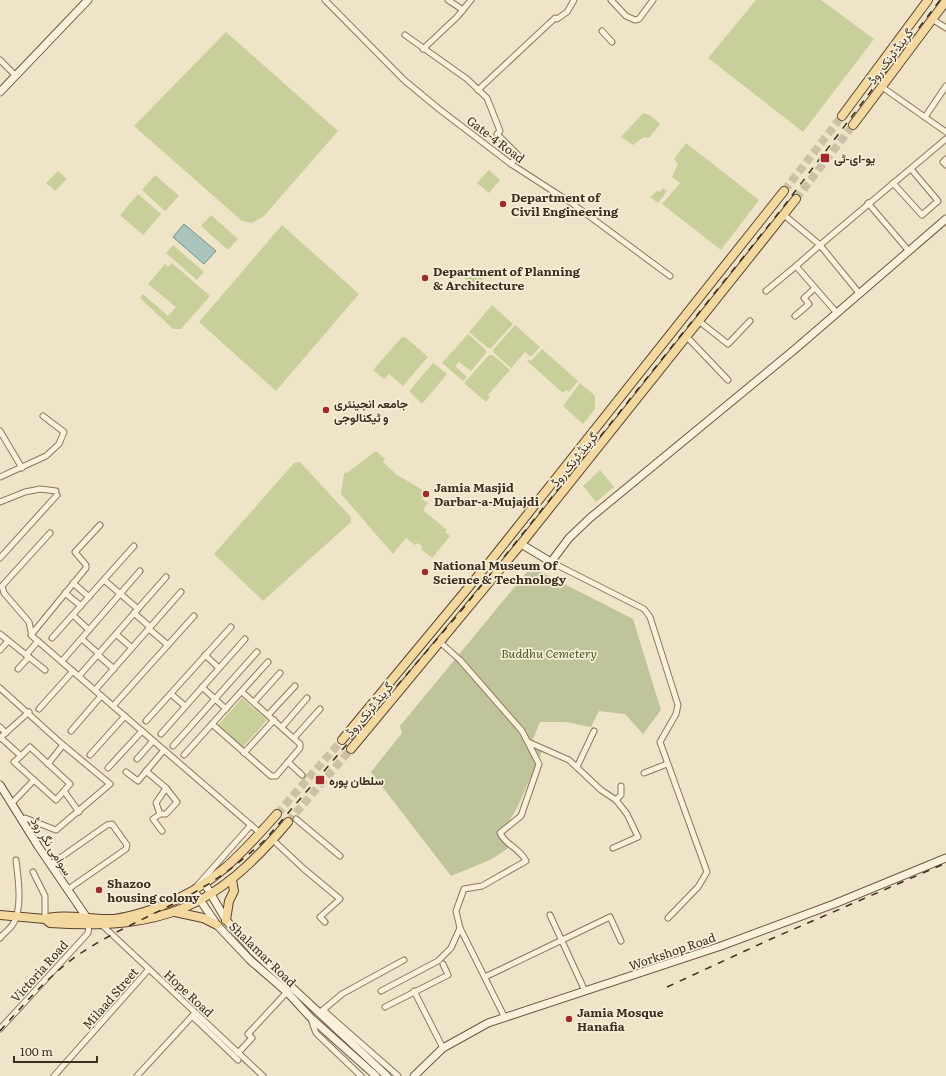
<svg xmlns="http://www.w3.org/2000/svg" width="946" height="1076" viewBox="0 0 946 1076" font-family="Literata,Vazirmatn,serif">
<rect width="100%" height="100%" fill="#f0e4c8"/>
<g fill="#c9cf9b">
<path d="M756,0h65l53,39 -71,93 -95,-74z"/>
<path d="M226,32l112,99 -74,85 -12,7 -10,-2 -108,-95z"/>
<path d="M643,113l7,2 10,9 -11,14 -5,-1 -11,8 -12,-8z"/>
<path d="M686,143l73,57 -38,50 -59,-46 18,-21 -8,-6 6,-13 -4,-5z"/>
<path d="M489,170l11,10 -11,13 -12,-10z"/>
<path d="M58,171l9,8 -12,12 -9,-8z"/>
<path d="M155,175l24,21 -14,15 -23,-21z"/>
<path d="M663,188l4,3 -9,12 -8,-6 7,-6 3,1z"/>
<path d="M138,194l23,20 -18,21 -23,-20z"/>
<path d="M211,215l27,24 -10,11 -27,-24z"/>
<path d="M282,225l77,69 -83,97 -77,-69z"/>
<path d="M173,245l31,27 -7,8 -31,-27z"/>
<path d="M172,263l38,33 -29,33h-8l-33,-31 3,-4 25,22 8,-9 -28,-23 17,-20 3,3z"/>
<path d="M466,269h9l8,6v4l-6,4 -11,-3 -5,-7z"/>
<path d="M492,305l21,19 -22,24h-3l-19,-16z"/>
<path d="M515,325l25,22 -9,10 -6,-5 -14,16 -17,-15 -1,-3z"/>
<path d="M468,334l18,16v3l-15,18 -12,-9 -4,4 12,11 -4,4 -21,-18z"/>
<path d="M402,337h3l23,20 -25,29 -14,-12 -5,5 -11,-9z"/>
<path d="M542,349l36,32 -9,11 -3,-2 -3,3 -36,-32 2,-2 2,2z"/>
<path d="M489,355h4l17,15 -22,25 2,2 -4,5 -22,-19z"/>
<path d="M433,363l14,11 -25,30 -13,-13z"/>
<path d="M580,383l15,13v13l-12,15 -20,-18z"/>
<path d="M376,451l9,8 -2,3 14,13 26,15 -2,2 3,4 -2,3 6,4 -5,7 24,20 -2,2 5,4 -18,22 -11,-9 2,-2 -5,-4 -3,2 -9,-7 -13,16 -52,-60 3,-21 4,-1z"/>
<path d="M300,462l51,55v5l-88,79 -49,-47 80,-91z"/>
<path d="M600,470l14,17 -18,15 -13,-16z"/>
<path d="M242,698l25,22 -24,27 -25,-22z"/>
</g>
<path fill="#bfc49a" d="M531,567l102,52 28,91 -18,24 -18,-20 -26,-3 -8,16 -25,-5h-26l-9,22 12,5 -26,59 -16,27 12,10 -23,15 -39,16 -80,-104 31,-39 -2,-7z"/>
<path fill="#a9c4bc" stroke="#6f938a" d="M184,224l32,27 -12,13 -31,-27z"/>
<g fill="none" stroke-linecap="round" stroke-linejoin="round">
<path stroke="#ccc0a6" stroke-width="5" stroke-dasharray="5 2.5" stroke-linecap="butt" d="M302,775l6,4"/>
<g stroke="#ccc0a6" stroke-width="8" stroke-dasharray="8 4" stroke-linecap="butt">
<path d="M784,191l58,-75"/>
<path d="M796,199l57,-74"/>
<path d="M277,814l65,-74"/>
<path d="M288,822l63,-73"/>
</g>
<g stroke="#8d765c" stroke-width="7">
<g id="street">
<path d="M325,0l79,80 35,29 72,55 62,40 97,72"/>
<path d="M448,0l15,10"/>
<path d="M611,0l15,16 9,4 4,-1 14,-19"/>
<path d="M932,19l14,9"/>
<path d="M602,31l10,11"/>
<path d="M405,35l62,44 20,19 13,33 -3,3 21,21 -7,9"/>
<path d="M423,49l34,-32 14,-17"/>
<path d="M0,60l15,15"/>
<path d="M882,87l64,45"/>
<path d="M478,90l77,-72 2,1 10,-7 7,-12"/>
<path d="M925,117l21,-31"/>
<path d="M946,159l-3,3 3,3"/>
<path d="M893,183l29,32 16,-14 -27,-32"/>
<path d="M868,203l40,47"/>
<path d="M784,215l36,30 126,-106"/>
<path d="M766,291l30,-25"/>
<path d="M836,312l-40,-46 24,-21 39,48"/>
<path d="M795,316l14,-12 -5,-6 11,-10"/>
<path d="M700,322l28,22 22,-23"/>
<path d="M687,337l41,43"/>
<path d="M0,431l22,37"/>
<path d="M0,477l46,-21 13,-12 5,-12 -21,-16"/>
<path d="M0,502l25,-10 15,-3 16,2"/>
<path d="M50,533l-48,53 2,7 25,29 3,14 228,197"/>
<path d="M0,558l57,-63"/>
<path d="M551,562l93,47 6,8 28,88 -2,9 -16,28 47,130 -9,15 -30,31"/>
<path d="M104,580l34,29"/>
<path d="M73,583l16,14"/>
<path d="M65,593l16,13"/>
<path d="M134,613l16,14"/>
<path d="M73,615l16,15"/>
<path d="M149,629l19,16"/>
<path d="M0,634l45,36"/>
<path d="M116,634l16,14"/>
<path d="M31,635l55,-67v-3l-11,-13 25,-27"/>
<path d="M52,638l82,-92"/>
<path d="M82,639l17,15"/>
<path d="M441,643l19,17 62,71 17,33 -18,52 -21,17c6,13 18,13 26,28l-44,25 -18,3 -8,22 4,17 44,88"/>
<path d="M0,650l8,-9"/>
<path d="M26,655l12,-14"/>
<path d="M98,655l16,14"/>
<path d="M205,655l14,13"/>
<path d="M62,661l78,-90"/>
<path d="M18,669l11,-12"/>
<path d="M79,676l87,-99"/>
<path d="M202,687l24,22"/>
<path d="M0,688l63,57 47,39 -54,46 -31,-12 -3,1"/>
<path d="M95,690l86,-98"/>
<path d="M171,694l14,12"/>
<path d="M254,702l26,-29"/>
<path d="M113,706l81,-90"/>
<path d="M39,709l34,-38"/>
<path d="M268,715l27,-29"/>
<path d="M146,721l85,-94"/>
<path d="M212,724l59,52h5l24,-28v-4l-58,-52"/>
<path d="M0,727l6,6"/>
<path d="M282,727l25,-29"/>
<path d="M71,731l30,-35"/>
<path d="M161,734l84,-95"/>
<path d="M0,737l21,19 -7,6 42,38 14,-16 -40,-37 -9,9"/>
<path d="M0,738l29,-26"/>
<path d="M294,738l26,-29"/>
<path d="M528,742l41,18 32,30 15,10 11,14 11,23 -25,11"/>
<path d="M173,746l84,-94"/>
<path d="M244,753l30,-33"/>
<path d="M90,755l35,-39"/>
<path d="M184,755l84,-93"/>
<path d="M137,759l16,-18"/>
<path d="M288,762l14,13"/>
<path d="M48,764l15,-19"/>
<path d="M577,767l17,-36"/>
<path d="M108,768l34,-37"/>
<path d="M146,771l20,17 -10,15 4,11 -7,5 9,12"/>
<path d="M126,772l12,9 26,-31"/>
<path d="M644,773l23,-9"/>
<path d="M64,791l15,21"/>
<path d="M616,800l5,-5v-9"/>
<path d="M12,803l22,-23"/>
<path d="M160,814h6l11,-12 -11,-14"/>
<path d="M296,819l44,37"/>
<path d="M273,840l31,29 36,30 -20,18 5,5"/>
<path d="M50,865l57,-40 5,-1 15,21 -1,4 -59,41"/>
<path d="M33,872l12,24v23"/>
<path d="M196,887l55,-62"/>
<path d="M550,915l35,76"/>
<path d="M102,925l161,151"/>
<path d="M0,938c4,-5 10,-9 13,-14 10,-15 5,-47 3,-64"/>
<path d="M485,977l125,-60 11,24"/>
<path d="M381,991l57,-30 13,-13 9,-20"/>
<path d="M414,991l29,57"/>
<path d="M385,1007l63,-32 -5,-11"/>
<path d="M323,1010l19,-16 62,-34"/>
<path d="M319,1012l4,-2 75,66"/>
<path d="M192,1016l46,44"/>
<path d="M311,1019l5,14 45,43"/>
<path d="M0,1029l88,-96 1,-8"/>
<path d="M238,1053l14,-15 -4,-4 39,-42"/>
<path d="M54,1076l95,-107"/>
<path d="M137,1076l58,-63"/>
</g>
</g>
<g stroke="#6f573f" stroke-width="9">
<g id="secondary">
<path d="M0,92l88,-92"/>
<path d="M521,544l30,18 18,-24 21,-20 204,-168 152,-131"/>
<path d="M0,785l38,61 47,69 -1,4"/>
<path d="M205,884l21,36 28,32 133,124"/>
<path d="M194,891l23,34 33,35 37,32 24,26 65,58"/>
<path d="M414,1076l29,-28 45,-25 233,-77 113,-42 112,-46"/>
</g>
</g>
<g stroke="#5b4430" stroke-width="10">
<g id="primary">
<path d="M842,116l86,-116"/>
<path d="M853,125l93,-124"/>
<path d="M342,740l150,-181 292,-368"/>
<path d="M351,749l170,-205 275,-345"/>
<path d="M175,912l28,6 14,7"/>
<path d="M0,915l45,4c15,-6 50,1 69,0 16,-2 31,-7 45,-12 54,-21 81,-51 118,-93"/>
<path d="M45,919l5,4c113,7 165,-14 238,-101"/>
<path d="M226,920l3,-19 5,-10 -2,-11"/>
</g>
</g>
<use href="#street" stroke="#faf1dc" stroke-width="5"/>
<use href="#secondary" stroke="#faf1dc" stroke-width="7"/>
<use href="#primary" stroke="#f3d9a0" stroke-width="8"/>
<g stroke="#3d2e20" stroke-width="1.5" stroke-dasharray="7 7" stroke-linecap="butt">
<path d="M667,987l104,-48 175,-76"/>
<path d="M0,1031c25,-28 50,-57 81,-78 39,-26 84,-42 124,-67 22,-13 41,-29 60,-46l196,-229 323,-405 156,-206"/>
</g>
</g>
<g fill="#9e2a2b" stroke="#f7eed8" stroke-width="1.5">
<rect x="820" y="153" width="10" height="10" rx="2"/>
<circle cx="503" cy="204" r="4"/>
<circle cx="425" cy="278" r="4"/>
<circle cx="326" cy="410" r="4"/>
<circle cx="426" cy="494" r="4"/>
<circle cx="425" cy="572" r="4"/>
<rect x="315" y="775" width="10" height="10" rx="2"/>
<circle cx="99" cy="890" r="4"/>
<circle cx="569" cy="1019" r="4"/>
</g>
<g text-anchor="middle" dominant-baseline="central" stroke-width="3.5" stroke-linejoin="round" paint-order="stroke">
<g font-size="12" fill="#3d2e20" stroke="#f7eed8">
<text transform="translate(890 56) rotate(-53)">گرینڈ ٹرنک روڈ</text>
<text transform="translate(496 139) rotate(37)">Gate-4 Road</text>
<text transform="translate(574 459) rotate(-51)">گرینڈ ٹرنک روڈ</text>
<text transform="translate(369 709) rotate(-50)">گرینڈ ٹرنک روڈ</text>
<text transform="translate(52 846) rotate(58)">سوامی نگر روڈ</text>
<text transform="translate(672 951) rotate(-19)">Workshop Road</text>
<text transform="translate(263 954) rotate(44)">Shalamar Road</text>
<text transform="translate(39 971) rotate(-48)">Victoria Road</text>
<text transform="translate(189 993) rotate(43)">Hope Road</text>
<text transform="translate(110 998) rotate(-49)">Milaad Street</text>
</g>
<g font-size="12" font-weight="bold" fill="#3d2e20" stroke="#f7eed8" text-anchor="start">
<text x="834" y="158">یو-ای-ٹی</text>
<text x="511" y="197">Department of<tspan x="511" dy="14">Civil Engineering</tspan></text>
<text x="433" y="271">Department of Planning<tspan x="433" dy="14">&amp; Architecture</tspan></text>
<text x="334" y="403">جامعہ انجینئری<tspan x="334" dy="14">و ٹیکنالوجی</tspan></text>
<text x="434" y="487">Jamia Masjid<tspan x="434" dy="14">Darbar-a-Mujajdi</tspan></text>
<text x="433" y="565">National Museum Of<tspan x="433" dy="14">Science &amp; Technology</tspan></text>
<text x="329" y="780">سلطان پورہ</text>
<text x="107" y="883">Shazoo<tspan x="107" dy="14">housing colony</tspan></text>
<text x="577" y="1012">Jamia Mosque<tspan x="577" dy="14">Hanafia</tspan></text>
</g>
<g font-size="12" font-style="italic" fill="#4d5a26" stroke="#f7eed8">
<text x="549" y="653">Buddhu Cemetery</text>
</g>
</g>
<path d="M14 1056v6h83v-6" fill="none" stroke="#3d2e20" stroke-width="2"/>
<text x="20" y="1056" font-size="12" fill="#3d2e20" stroke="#f7eed8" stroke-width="3" paint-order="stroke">100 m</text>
</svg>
